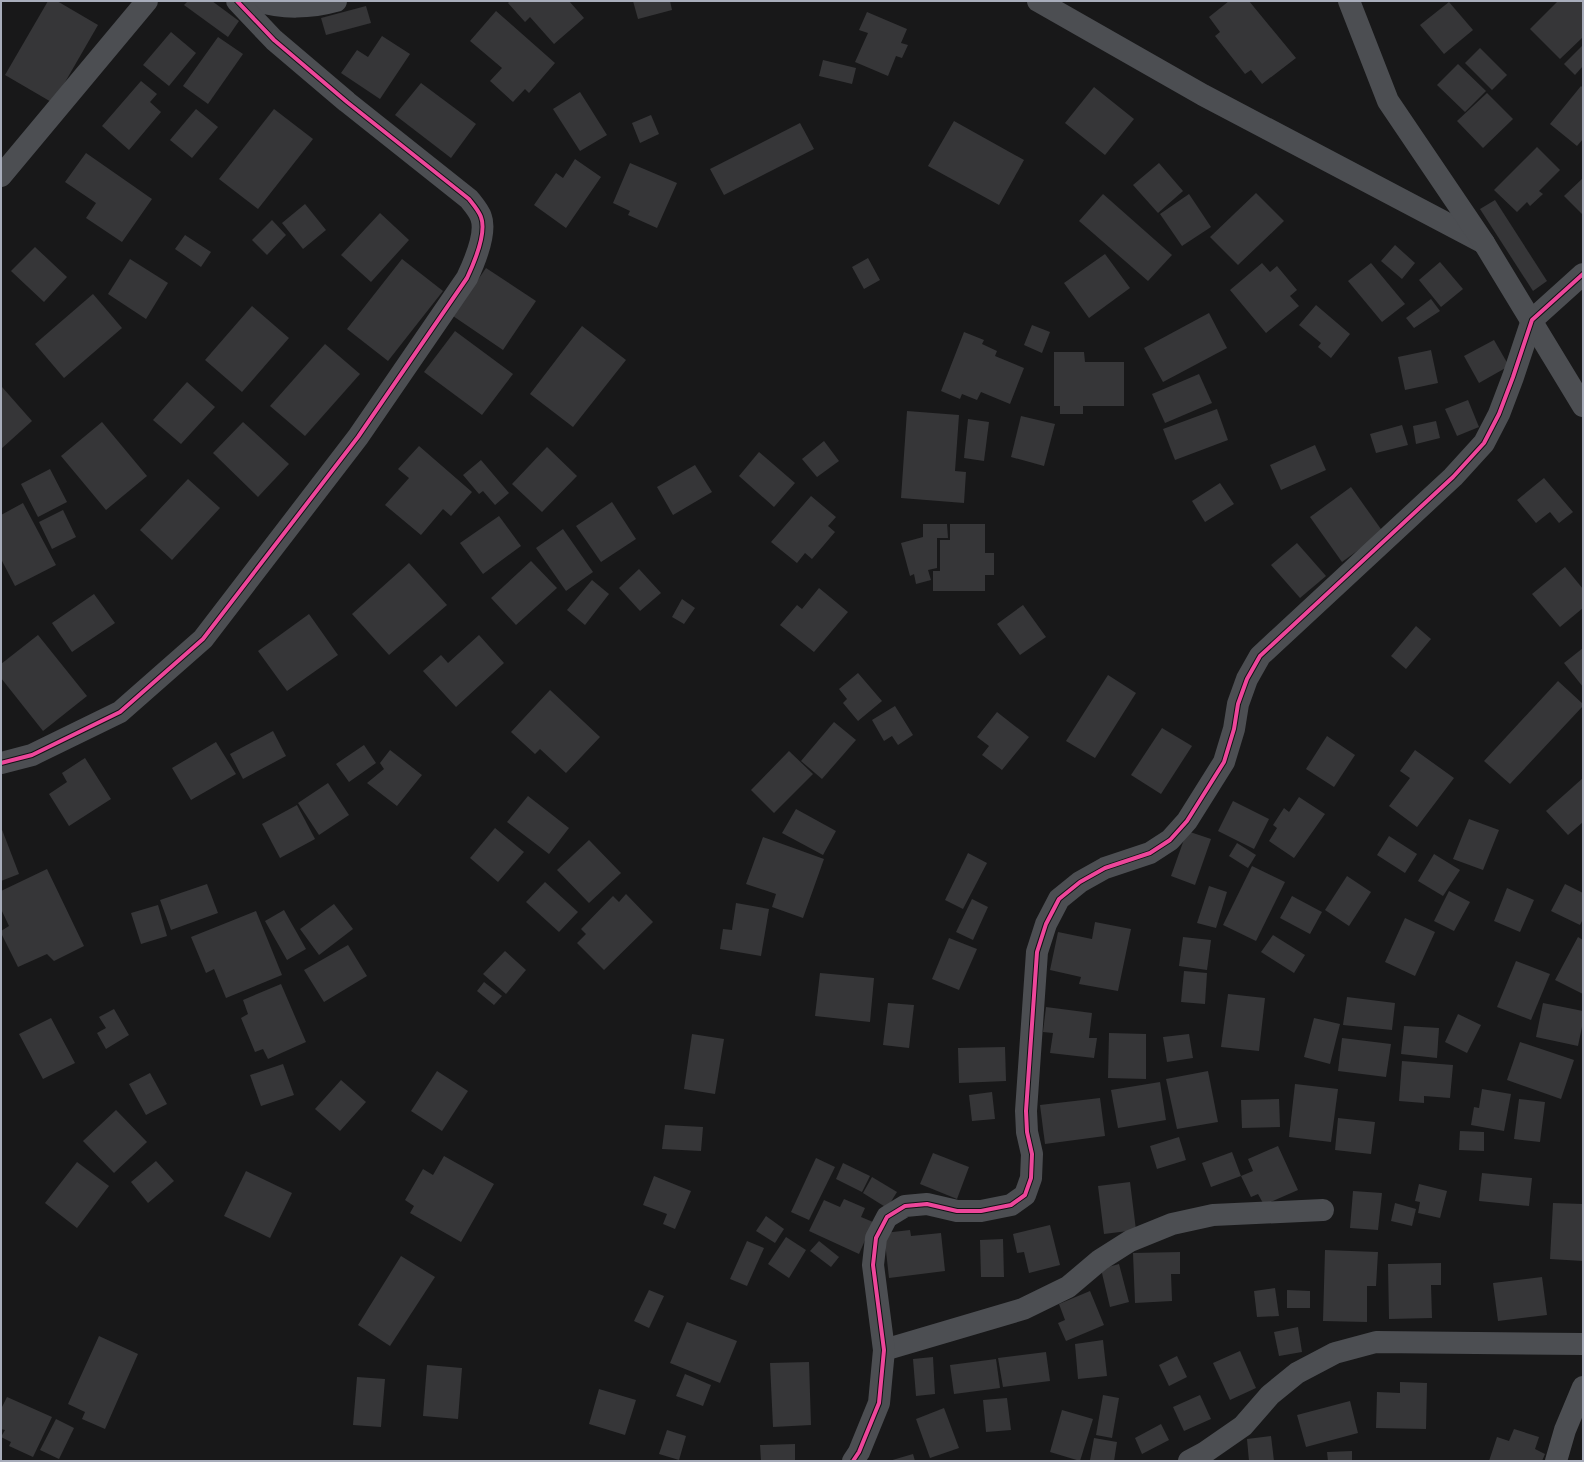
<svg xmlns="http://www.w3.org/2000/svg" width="1584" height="1462" viewBox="0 0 1584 1462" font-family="Figtree,sans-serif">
<rect width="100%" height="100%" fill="#181819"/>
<g fill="#363638">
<path d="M48,1h9l41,24 -45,78 -48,-28z"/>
<path d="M188,1h24l27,20 -11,16 -44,-32z"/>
<path d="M510,1h59l15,17 -30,26 -24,-27 -5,5 -17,-19z"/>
<path d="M633,1h37l2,9 -34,9z"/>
<path d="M1229,1h20l47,57 -34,26 -11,-14 -6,4 -30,-38 5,-4 -11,-15z"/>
<path d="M1558,1h25v36l-23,22 -30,-30z"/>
<path d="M1449,2l24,28 -29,24 -24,-29z"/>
<path d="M366,6l5,17 -45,12 -5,-17z"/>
<path d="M496,11l59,52 -26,30 -4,-4 -12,13 -23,-21 12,-13 -32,-27z"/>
<path d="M867,12l40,17 -6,14 7,2 -6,13 -6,-2 -8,20 -33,-14 13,-29 -9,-3z"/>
<path d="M171,32l25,21 -27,33 -26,-21z"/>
<path d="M382,36l28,18 -30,45 -39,-26 16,-23 11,7z"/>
<path d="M218,37l25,17 -35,50 -25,-18z"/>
<path d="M1583,45v21l-8,9 -11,-11z"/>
<path d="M1480,48l27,27 -15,15 -27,-27z"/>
<path d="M823,60l33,8 -4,16 -33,-8z"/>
<path d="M1458,64l28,27 -21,21 -28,-27z"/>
<path d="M141,81l16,13 -7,8 11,10 -32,38 -27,-24z"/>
<path d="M421,83l55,41 -25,34 -56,-43z"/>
<path d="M1581,86l2,2v51l-6,7 -27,-22z"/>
<path d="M1094,87l40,32 -29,36 -40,-32z"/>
<path d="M580,92l27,43 -27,16 -27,-42z"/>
<path d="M1487,93l26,26 -30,29 -26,-27z"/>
<path d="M196,109l22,18 -26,31 -22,-18z"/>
<path d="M274,109l39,30 -55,70 -39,-30z"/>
<path d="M651,115l8,19 -19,9 -8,-20z"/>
<path d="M954,121l70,39 -25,45 -71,-39z"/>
<path d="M800,123l14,26 -90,46 -14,-26z"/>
<path d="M1537,147l23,23 -21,21 4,3 -13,12 -3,-4 -10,10 -23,-22z"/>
<path d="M86,153l66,46 -30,43 -36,-24 10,-15 -31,-21z"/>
<path d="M575,159l26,18 -35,51 -32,-23 22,-32 7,5z"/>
<path d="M630,163l47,20 -20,45 -29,-13 2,-4 -17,-8z"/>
<path d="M1159,163l24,28 -25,22 -25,-28z"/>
<path d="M1583,178v37l-19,-19z"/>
<path d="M1256,193l28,28 -46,44 -28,-28z"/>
<path d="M1103,194l69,61 -24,26 -69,-60z"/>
<path d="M1189,194l22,33 -29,19 -22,-32z"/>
<path d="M1495,200l52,81 -14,10 -53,-82z"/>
<path d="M305,204l21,26 -23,19 -21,-26z"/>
<path d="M380,213l29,27 -38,42 -30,-27z"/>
<path d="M272,220l14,15 -19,20 -15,-15z"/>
<path d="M185,235l26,17 -10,15 -26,-18z"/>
<path d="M1395,245l20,18 -13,16 -21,-18z"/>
<path d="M35,247l32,30 -23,25 -33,-31z"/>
<path d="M1105,254l25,34 -41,30 -25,-35z"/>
<path d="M868,258l12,22 -16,9 -12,-22z"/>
<path d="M130,259l38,24 -22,36 -38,-25z"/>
<path d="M402,259l41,32 -55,70 -41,-32z"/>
<path d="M1440,262l23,27 -22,18 -22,-27z"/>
<path d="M1262,263l8,9 7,-6 20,24 -7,6 9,10 -33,27 -36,-43z"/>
<path d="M1371,263l34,41 -23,18 -34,-41z"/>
<path d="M486,268l50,33 -33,49 -50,-34z"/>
<path d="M93,294l29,34 -58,50 -29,-34z"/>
<path d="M1431,299l9,12 -26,17 -8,-10z"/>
<path d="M1316,305l34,29 -19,24 -13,-11 3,-4 -22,-18z"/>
<path d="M252,306l37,32 -47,54 -37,-32z"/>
<path d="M1209,313l18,35 -64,34 -19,-34z"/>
<path d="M1032,325l18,7 -8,21 -18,-8z"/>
<path d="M582,326l44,34 -53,67 -43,-33z"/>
<path d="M455,331l58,43 -31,41 -58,-43z"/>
<path d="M964,332l20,8 -2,4 15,7 -2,5 29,12 -14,36 -29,-12 -4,8 -15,-6 -2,5 -19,-8z"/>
<path d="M1494,340l15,26 -30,17 -15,-27z"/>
<path d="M325,344l35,30 -55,62 -35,-30z"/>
<path d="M1431,350l7,33 -33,7 -7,-33z"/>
<path d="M1054,352h30l1,10h39v44h-41v8h-23v-8h-6z"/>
<path d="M1199,374l13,29 -47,20 -13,-29z"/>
<path d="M187,382l28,25 -34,37 -28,-24z"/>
<path d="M2,387l30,34 -31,28v-61z"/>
<path d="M1468,400l11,27 -22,9 -12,-27z"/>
<path d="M1217,409l11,31 -53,20 -12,-31z"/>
<path d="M907,411l52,4 -4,56 11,1 -2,31 -63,-5z"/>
<path d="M1021,416l34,8 -11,42 -33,-9z"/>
<path d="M968,419l21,3 -5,39 -20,-3z"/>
<path d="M1436,421l4,17 -24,6 -3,-18z"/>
<path d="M102,422l45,54 -41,34 -45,-54z"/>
<path d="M243,422l46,42 -31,33 -45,-44z"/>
<path d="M1402,425l6,20 -32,8 -6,-19z"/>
<path d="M824,441l15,20 -22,16 -15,-18z"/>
<path d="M1315,445l11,25 -45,20 -11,-25z"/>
<path d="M419,446l53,46 -21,24 -8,-7 -22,26 -36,-30 24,-27 -11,-9z"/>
<path d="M547,447l30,29 -35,36 -30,-28z"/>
<path d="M759,452l36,31 -21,24 -35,-31z"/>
<path d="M481,460l28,33 -14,12 -12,-14 -4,3 -16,-19z"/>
<path d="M695,465l17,27 -39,23 -16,-28z"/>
<path d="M50,469l17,33 -29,15 -17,-33z"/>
<path d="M1544,478l29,34 -14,11 -9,-11 -14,11 -19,-23z"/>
<path d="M188,479l32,29 -48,52 -32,-30z"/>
<path d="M1220,483l14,21 -29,18 -13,-21z"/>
<path d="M1351,487l32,45 -41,30 -32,-45z"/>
<path d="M811,496l25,21 -8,9 7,6 -23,27 -7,-6 -8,10 -26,-21z"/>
<path d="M612,502l24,37 -35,23 -25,-36z"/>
<path d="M23,503l33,62 -41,21 -14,-27v-44z"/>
<path d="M63,510l13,27 -24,12 -13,-27z"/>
<path d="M499,516l22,30 -38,28 -23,-31z"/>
<path d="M923,524h24l1,14h-11v30l-9,2 3,10 -15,4 -2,-10 -4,2 -9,-33 22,-6z"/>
<path d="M950,524h35v29h9v22h-9v16h-52v-20h7v-31h10z"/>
<path d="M563,529l30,43 -27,19 -30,-43z"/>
<path d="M1297,543l29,33 -26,22 -29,-33z"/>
<path d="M531,561l26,27 -41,37 -25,-27z"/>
<path d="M409,563l38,42 -58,50 -37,-41z"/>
<path d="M1565,567l18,22v19l-23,19 -28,-33z"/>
<path d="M639,569l22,24 -21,18 -21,-23z"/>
<path d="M592,580l17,14 -24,31 -18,-15z"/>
<path d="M819,588l29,24 -34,40 -34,-27 17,-20 5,4z"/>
<path d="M94,594l21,29 -43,29 -20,-29z"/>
<path d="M682,599l13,9 -11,16 -12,-7z"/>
<path d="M1023,605l23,32 -26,18 -23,-31z"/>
<path d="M309,614l29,41 -51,36 -29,-40z"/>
<path d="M1416,626l15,13 -25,30 -15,-13z"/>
<path d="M38,635l49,61 -44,35 -42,-53v-14z"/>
<path d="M479,635l25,28 -48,44 -33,-36 18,-16 7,8z"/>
<path d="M1583,648v39l-19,-24z"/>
<path d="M858,673l24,28 -24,20 -15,-18 4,-4 -8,-10z"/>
<path d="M1108,675l28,18 -41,65 -29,-17z"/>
<path d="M1558,681l25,23v2l-73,78 -26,-23z"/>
<path d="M550,690l50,47 -34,36 -26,-24 -5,5 -24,-22z"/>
<path d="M895,706l18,29 -15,10 -6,-9 -8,5 -12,-21z"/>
<path d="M997,712l32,25 -27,33 -20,-15 7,-9 -12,-9z"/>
<path d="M834,722l22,18 -34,39 -21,-18z"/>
<path d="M1162,728l30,18 -31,48 -30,-19z"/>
<path d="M273,731l13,25 -43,23 -13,-25z"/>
<path d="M1327,736l28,19 -21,32 -28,-18z"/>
<path d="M216,742l20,32 -45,26 -19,-32z"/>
<path d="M364,745l12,18 -27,19 -13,-18z"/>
<path d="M390,750l32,25 -25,31 -30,-23 17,-14 -4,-6z"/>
<path d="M1415,750l39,28 -37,49 -28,-21 21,-28 -10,-7z"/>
<path d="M789,751l24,23 -39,39 -23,-23z"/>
<path d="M85,758l26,41 -42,27 -20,-32 18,-12 -5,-9z"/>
<path d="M1583,778v44l-15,13 -22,-24z"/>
<path d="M328,783l21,32 -30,20 -21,-32z"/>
<path d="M528,796l41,32 -20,26 -42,-32z"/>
<path d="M1299,797l26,17 -31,44 -25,-17 8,-13 -4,-3 11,-17 5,4z"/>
<path d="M1233,801l36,18 -15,30 -36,-18z"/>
<path d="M297,805l18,34 -35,19 -18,-34z"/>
<path d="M796,809l40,22 -13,24 -41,-22z"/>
<path d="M1469,819l30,11 -16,40 -30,-11z"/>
<path d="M1,827l18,47 -18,7z"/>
<path d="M495,828l29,24 -26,30 -28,-24z"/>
<path d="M1187,831l24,8 -16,46 -24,-9z"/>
<path d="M1389,836l28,18 -12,19 -28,-18z"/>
<path d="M763,837l61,22 -21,59 -31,-11 4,-13 -30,-10z"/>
<path d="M589,840l32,33 -32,30 -32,-33z"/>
<path d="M1237,843l19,12 -8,13 -19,-12z"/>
<path d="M968,853l19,10 -24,46 -18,-9z"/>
<path d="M1434,854l26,16 -17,26 -25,-15z"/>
<path d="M1252,866l33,16 -29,59 -33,-16z"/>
<path d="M47,869l37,77 -30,15 -7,-7 -29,13 -17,-34v-2l8,-5 -8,-17v-18z"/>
<path d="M1347,876l24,16 -22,34 -24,-16z"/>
<path d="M545,882l33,30 -19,20 -33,-30z"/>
<path d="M207,884l11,29 -47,17 -11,-30z"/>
<path d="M1565,884l18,9v26l-3,6 -29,-14z"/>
<path d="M1209,886l18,6 -11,36 -19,-5z"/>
<path d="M1507,888l27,12 -14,32 -26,-11z"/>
<path d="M1449,891l21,11 -16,29 -20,-10z"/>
<path d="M626,894l27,28 -49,48 -27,-27 9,-9 -5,-5 32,-33 6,6z"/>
<path d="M1292,896l30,16 -12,22 -30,-16z"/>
<path d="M972,899l16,8 -15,33 -17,-8z"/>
<path d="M736,903l33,6 -8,47 -41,-7 3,-20 9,1z"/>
<path d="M334,904l19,25 -34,26 -19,-26z"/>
<path d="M158,905l9,31 -26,8 -10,-31z"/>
<path d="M284,910l22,39 -19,11 -22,-39z"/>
<path d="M256,911l26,64 -56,23 -12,-29 -8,4 -15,-36z"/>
<path d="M1405,918l30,14 -20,44 -30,-14z"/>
<path d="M1095,922l36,7 -13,62 -39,-7 2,-7 -31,-7 8,-38 34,7z"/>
<path d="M1273,935l32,20 -11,18 -33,-21z"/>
<path d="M1183,937l28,3 -4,30 -28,-4z"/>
<path d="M1578,937l5,3v54l-28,-14z"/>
<path d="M949,938l28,11 -18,41 -27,-11z"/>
<path d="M348,945l19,31 -43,26 -20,-32z"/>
<path d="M505,951l21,19 -20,24 -23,-20z"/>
<path d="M1516,961l34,13 -19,46 -34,-13z"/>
<path d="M1184,971l23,2 -2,31 -24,-2z"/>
<path d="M820,973l54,5 -4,44 -55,-6z"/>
<path d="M484,982l18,14 -8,9 -17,-14z"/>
<path d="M281,984l25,58 -38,17 -5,-10 -8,3 -14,-34 7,-4 -5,-14z"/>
<path d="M1228,994l37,4 -6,53 -38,-4z"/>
<path d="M1347,997l48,6 -3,27 -49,-5z"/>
<path d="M888,1003l26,2 -5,43 -26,-3z"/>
<path d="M1543,1003l40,8v11l-5,24 -42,-9z"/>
<path d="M1046,1007l46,6 -3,25h8l-3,20 -44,-5 3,-20 -10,-1z"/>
<path d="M114,1009l15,26 -23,14 -9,-16 9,-5 -7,-11z"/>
<path d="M1458,1014l23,11 -14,28 -22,-11z"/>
<path d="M51,1018l24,45 -32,16 -24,-45z"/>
<path d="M1314,1018l26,6 -10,40 -26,-7z"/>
<path d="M1404,1026l35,2 -2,30 -36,-4z"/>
<path d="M1109,1033l37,1v45l-38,-1z"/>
<path d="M692,1034l32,5 -9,55 -31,-5z"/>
<path d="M1189,1034l4,24 -26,4 -4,-25z"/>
<path d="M1342,1038l49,6 -5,33 -48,-6z"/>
<path d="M1520,1042l54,18 -13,39 -54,-19z"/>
<path d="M1005,1047l1,34 -47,2 -1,-35z"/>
<path d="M1402,1061l51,4 -3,33 -26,-2v7l-25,-2z"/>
<path d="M283,1064l11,31 -33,11 -11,-31z"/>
<path d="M437,1071l31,20 -26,40 -31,-20z"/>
<path d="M1208,1071l10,51 -41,7 -11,-50z"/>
<path d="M150,1073l17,31 -21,11 -17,-31z"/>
<path d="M341,1080l25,22 -26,29 -25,-22z"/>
<path d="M1160,1082l6,38 -48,8 -7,-38z"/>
<path d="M1295,1084l43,5 -7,53 -42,-5z"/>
<path d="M1482,1089l29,5 -7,37 -33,-6 3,-18 5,1z"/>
<path d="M992,1092l3,27 -23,2 -3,-26z"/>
<path d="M1100,1098l5,38 -60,8 -5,-39z"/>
<path d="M1279,1099l1,28 -38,1 -1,-28z"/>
<path d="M1519,1099l26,3 -5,40 -26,-3z"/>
<path d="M116,1110l31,32 -33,31 -31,-32z"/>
<path d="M1338,1118l37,4 -4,32 -36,-4z"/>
<path d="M665,1125l38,2 -2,24 -39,-2z"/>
<path d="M1460,1131l24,1v19l-25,-1z"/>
<path d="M1179,1137l7,23 -29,9 -7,-23z"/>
<path d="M1278,1146l20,44 -34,15 -6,-11 -7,3 -10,-21 12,-5 -5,-12z"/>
<path d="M1232,1152l9,24 -30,11 -9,-24z"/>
<path d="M933,1153l36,14 -12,32 -37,-15z"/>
<path d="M444,1156l50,28 -33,58 -51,-29 4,-7 -9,-6 18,-31 10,6z"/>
<path d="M816,1158l19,9 -26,53 -18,-8z"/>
<path d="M156,1161l18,20 -26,22 -17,-21z"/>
<path d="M77,1162l32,24 -32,42 -32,-25z"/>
<path d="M843,1163l27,13 -8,16 -26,-13z"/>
<path d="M246,1171l46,22 -22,45 -46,-22z"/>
<path d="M1482,1173l50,5 -3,28 -50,-5z"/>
<path d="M654,1176l37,15 -16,38 -12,-5 4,-10 -24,-9z"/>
<path d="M872,1177l25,15 -10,16 -24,-15z"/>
<path d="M1130,1182l6,48 -32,4 -6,-48z"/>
<path d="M1419,1184l28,7 -7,27 -22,-5 2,-11 -5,-1z"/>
<path d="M1353,1191l29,2 -4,37 -28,-2z"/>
<path d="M844,1199l21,9 -4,9 12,5 -14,32 -50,-23 15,-31 16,7z"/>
<path d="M1395,1203l21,6 -4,17 -21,-5z"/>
<path d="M1553,1203l30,1v57l-33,-2z"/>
<path d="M766,1216l18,13 -9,14 -19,-12z"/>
<path d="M1050,1225l10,40 -31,8 -5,-21 -7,1 -4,-19z"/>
<path d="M910,1230l1,6 30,-3 4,38 -56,7 -5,-45z"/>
<path d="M786,1237l20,13 -17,28 -21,-14z"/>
<path d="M1003,1239l1,38h-23l-1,-37z"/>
<path d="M747,1241l17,7 -17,38 -17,-7z"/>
<path d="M819,1241l20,16 -8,10 -21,-16z"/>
<path d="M1325,1250l53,2 -2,34h-9v36l-44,-1z"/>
<path d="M1180,1252v22h-9l1,27 -37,2 -2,-50z"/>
<path d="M401,1256l34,21 -45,69 -32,-21z"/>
<path d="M1441,1263v22h-10l1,33 -43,1 -1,-55z"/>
<path d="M1119,1264l10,38 -19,5 -9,-38z"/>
<path d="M1542,1277l5,38 -49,6 -5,-38z"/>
<path d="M1275,1288l4,28 -22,1 -3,-26z"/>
<path d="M649,1290l15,6 -15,32 -15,-7z"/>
<path d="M1287,1290l23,1v17h-23z"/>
<path d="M1090,1291l14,34 -38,16 -8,-18 7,-3 -6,-16z"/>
<path d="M687,1322l50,19 -17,42 -50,-20z"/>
<path d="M1298,1327l4,25 -23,4 -5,-24z"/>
<path d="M99,1336l39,18 -33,75 -23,-10 3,-7 -17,-8z"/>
<path d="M1103,1340l4,36 -29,3 -3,-35z"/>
<path d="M1240,1351l16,37 -26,12 -17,-37z"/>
<path d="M1046,1352l4,29 -47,6 -5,-29z"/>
<path d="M1177,1356l10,21 -18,9 -10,-21z"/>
<path d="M933,1357l2,37 -19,2 -3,-37z"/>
<path d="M996,1359l4,29 -46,6 -4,-29z"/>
<path d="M809,1362l2,63 -38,2 -3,-64z"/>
<path d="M427,1365l35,3 -4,51 -35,-3z"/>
<path d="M685,1374l26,11 -8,21 -27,-10z"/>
<path d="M357,1377l28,2 -4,48 -28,-2z"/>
<path d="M1400,1382l27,1 -1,46 -50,-1 1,-36 23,1z"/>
<path d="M599,1389l37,11 -11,35 -36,-11z"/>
<path d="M1103,1395l16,3 -7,40 -16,-3z"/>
<path d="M1200,1395l11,24 -27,12 -11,-24z"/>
<path d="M7,1397l45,20 -19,40 -24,-11 2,-4 -10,-5 4,-7 -4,-1v-20z"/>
<path d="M1007,1398l4,32 -25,2 -3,-32z"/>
<path d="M1350,1401l8,32 -52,14 -9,-32z"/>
<path d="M944,1408l15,40 -29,10 -14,-39z"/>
<path d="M1062,1410l31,9 -13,42 -30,-9z"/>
<path d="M56,1419l18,9 -15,31 -19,-9z"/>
<path d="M1161,1424l8,16 -27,14 -7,-16z"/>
<path d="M1514,1429l25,8 -4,12 10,5 -3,7h-53l8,-24 12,4z"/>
<path d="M667,1430l19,6 -7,24 -20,-6z"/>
<path d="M1271,1436l3,25h-25l-2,-22z"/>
<path d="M1094,1438l23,4 -3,19 -24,-1z"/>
<path d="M795,1444v17h-34l-1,-16z"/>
<path d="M1352,1451v10h-24l-1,-9z"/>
<path d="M913,1454l2,7h-26z"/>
</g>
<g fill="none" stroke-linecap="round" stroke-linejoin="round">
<g stroke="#4c4e52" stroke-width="22">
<path d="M257,1c25,8 54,7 79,0"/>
<path d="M1038,1l165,94 281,148"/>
<path d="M1,176l146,-175"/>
<path d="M1,763l31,-8 88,-43 83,-73 155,-202 109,-159c7,-15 20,-45 14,-61 -2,-6 -8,-13 -12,-18l-122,-97 -73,-62 -37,-39"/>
<path d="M884,1350l139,-41 45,-22 32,-27 30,-19 42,-17 41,-9 110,-5"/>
<path d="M853,1461l6,-9 20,-49 5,-53 -11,-85 3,-27 11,-21 18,-11 22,-2 30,7h24l30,-6 14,-10 6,-17 1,-24 -5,-22 -1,-21 11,-159 9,-28 13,-25 21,-17 25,-14 45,-15 20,-13 17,-19 37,-59 10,-33 4,-25 9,-25 13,-23 193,-179 31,-34 15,-29 14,-37 19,-57 51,-46"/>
<path d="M1189,1461l15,-8 39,-27 27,-31 27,-22 38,-20 41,-11 207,2"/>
<path d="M1556,1461l9,-31 18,-43"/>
</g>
<path stroke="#4c4e52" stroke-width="22" d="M1349,1l39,100 96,142 99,163"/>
<g stroke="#121215" stroke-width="6">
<g id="cycleway">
<path d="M1,763l31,-8 88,-43 83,-73 155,-202 109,-159c7,-15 20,-45 14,-61 -2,-6 -8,-13 -12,-18l-122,-97 -73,-62 -37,-39"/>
<path d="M853,1461l6,-9 20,-49 5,-53 -11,-85 3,-27 11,-21 18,-11 22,-2 30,7h24l30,-6 14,-10 6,-17 1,-24 -5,-22 -1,-21 11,-159 9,-28 13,-25 21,-17 25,-14 45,-15 20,-13 17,-19 37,-59 10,-33 4,-25 9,-25 13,-23 193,-179 31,-34 15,-29 14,-37 19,-57 51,-46"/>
</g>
</g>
<use href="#cycleway" stroke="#ed469a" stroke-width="4"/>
</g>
<rect width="1584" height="1462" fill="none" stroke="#a8adbb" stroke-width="4"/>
</svg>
